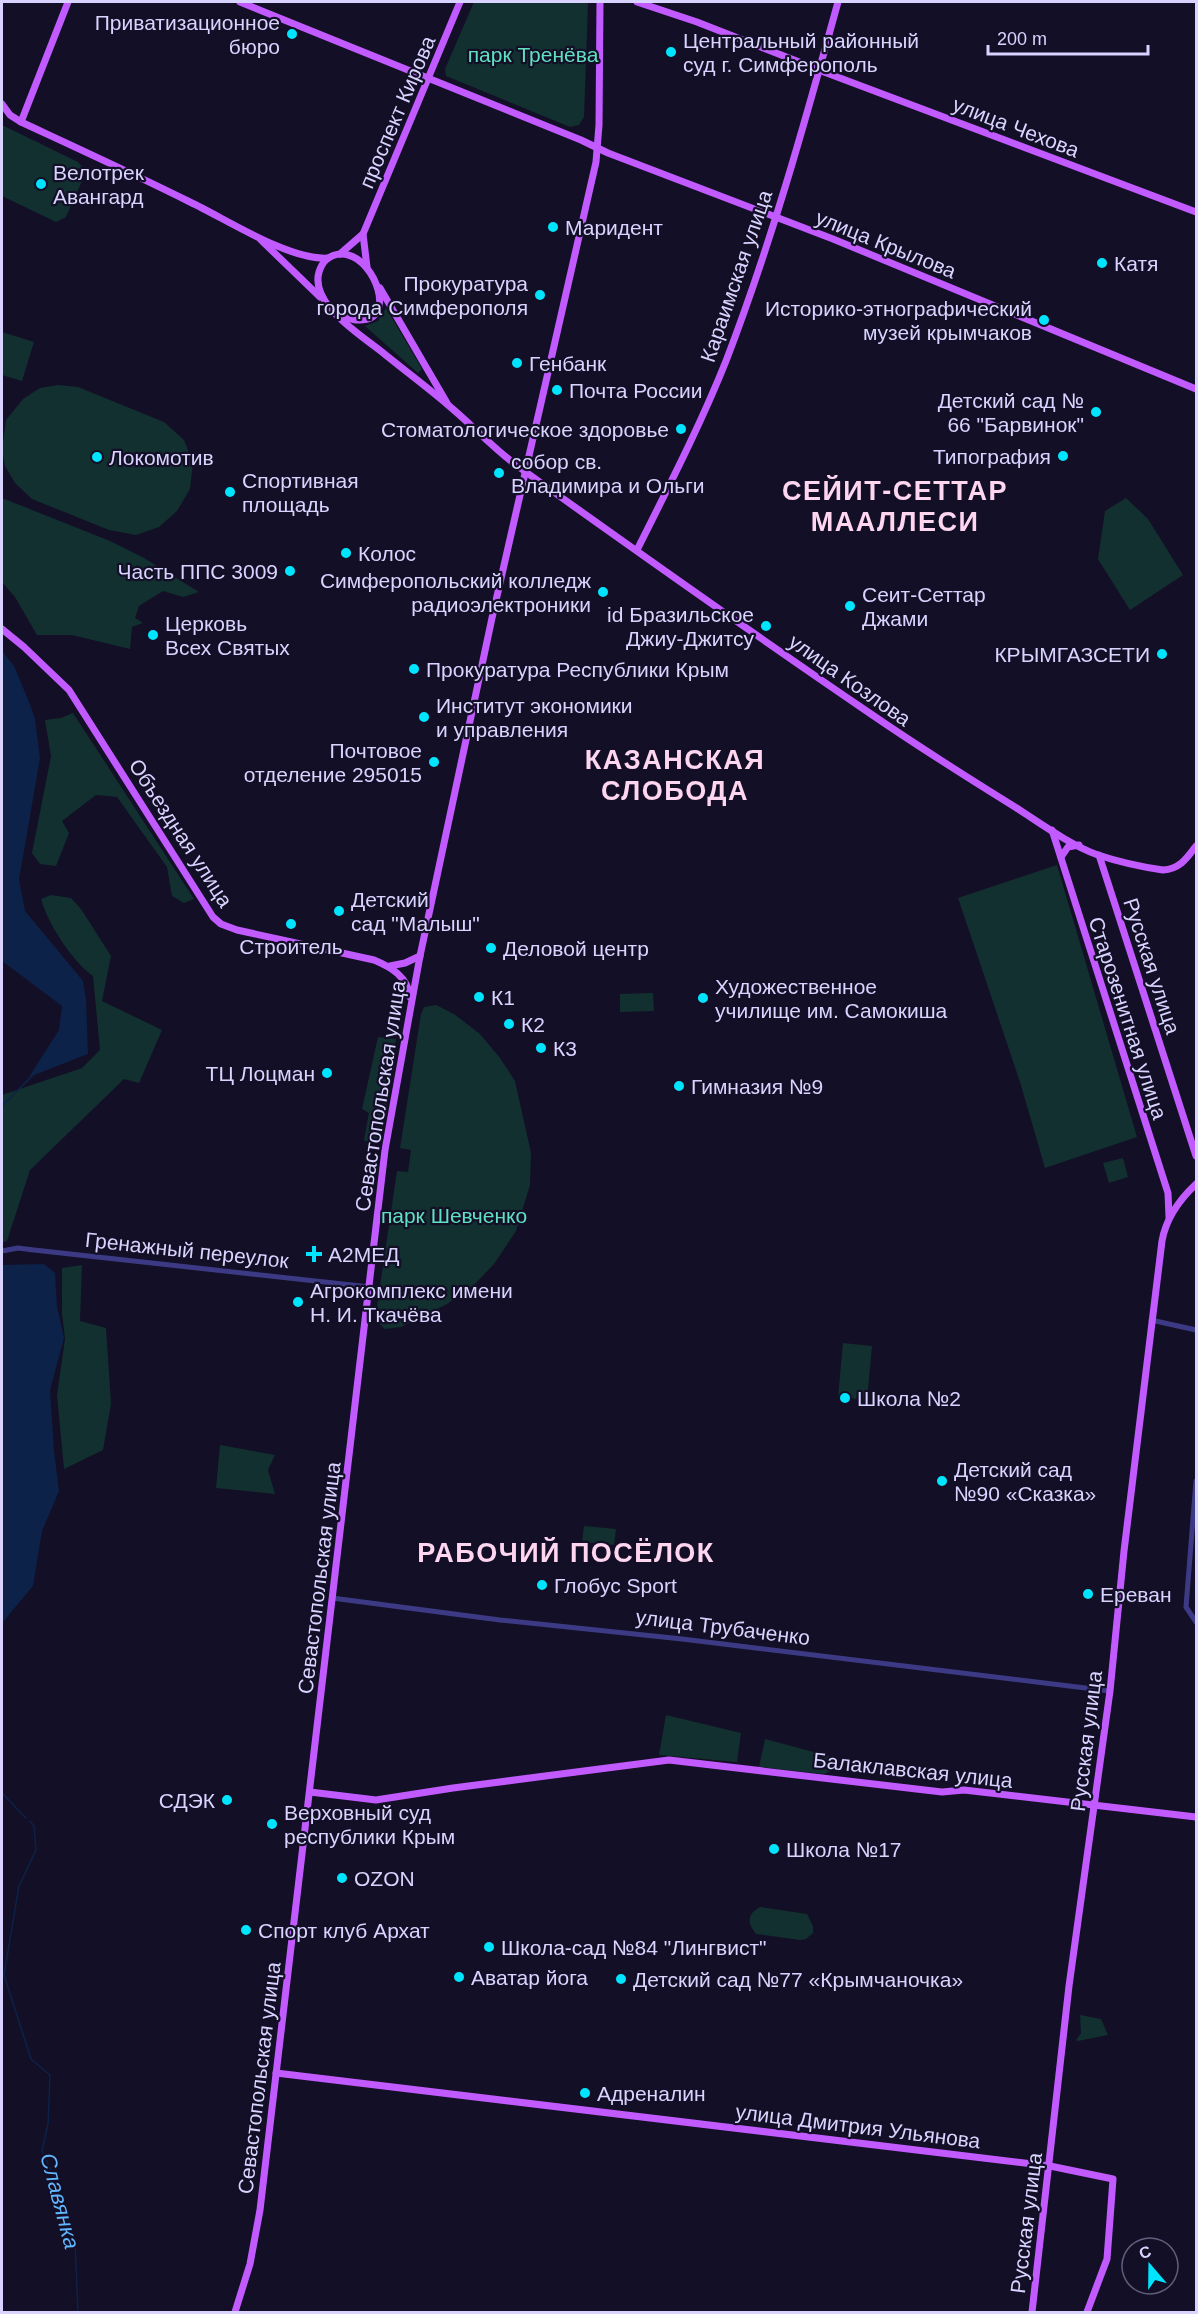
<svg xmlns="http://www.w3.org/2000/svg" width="1198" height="2314" viewBox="0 0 1198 2314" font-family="Arial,sans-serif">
<rect width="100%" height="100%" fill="#130f26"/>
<g fill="#12302f">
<path d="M474,2h114l-4,115 -5,8 -9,2 -124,-51 -1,-7z"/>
<path d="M2,125l76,37 8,10 -20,45 -10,5 -54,-26z"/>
<path d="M386,308l36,61 -4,4 -53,-47 13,-5z"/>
<path d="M2,332l32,10 -12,39 -20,-6z"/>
<path d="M58,385l20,2 86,35 20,18 9,23 -3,26 -13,22 -18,16 -23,8 -27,-5 -77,-31 -17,-16 -10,-17 -3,-16 4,-30 17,-21 17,-11z"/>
<path d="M2,498l108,43 34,17 55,34 -16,5 -20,-6 -24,15 -4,12 8,5 -11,4 -2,22 -58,-14h-35l-22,-38 -13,-15z"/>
<path d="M1126,498l22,21 35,56 -53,35 -32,-51 7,-48z"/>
<path d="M73,713l121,186 -10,4 -12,-7 -5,-29 -50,-70 -21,-2 -34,26 7,12 -13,33 -16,-2 -8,-11 19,-97 -6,-36 16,-2z"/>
<path d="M1057,865l80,272 -92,31 -25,-86 -62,-184z"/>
<path d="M51,895l20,3 10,11 30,47 -9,45 60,29 -23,53 -15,-4 -94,91 -23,71 -5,2v-148l80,-27 18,-18 -7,-74c-21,-15 -45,-52 -52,-77z"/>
<path d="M653,993l1,18 -34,1v-18z"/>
<path d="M436,1005l18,9 26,20 20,24 15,23 16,72 -1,32 -14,46 -22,33 -20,21 -27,19 -46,23 -16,2 -10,-9 22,-149 11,1 3,-22 -11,-2 21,-134 3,-7z"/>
<path d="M378,1037l18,2 -15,101 -11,4 -6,-4 5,-27 -7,-4z"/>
<path d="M1123,1158l5,19 -19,6 -6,-20z"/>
<path d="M82,1265l-2,56 26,7 5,76 -8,46 -39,19 -7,-74 8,-56 -3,-26v-45z"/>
<path d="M843,1343l29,3 -5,54 -29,-3z"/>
<path d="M220,1445l55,10 -7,15 7,24 -59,-6z"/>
<path d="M584,1526l32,3 -2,16 -32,-3z"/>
<path d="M666,1715l75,18 -4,29 -78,-7z"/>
<path d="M765,1739l71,19 -5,13 -7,3 -65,-7z"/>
<path d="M760,1907l47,7 6,12v7l-7,6 -6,1 -44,-6c-9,-11 -9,-20 4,-27z"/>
<path d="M1080,2015l21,4 7,16 -30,6 -2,-1 5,-7z"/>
</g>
<g fill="#0c2248">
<path d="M2,651l12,15 15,36 6,17 5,39 -21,122 6,31 58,70 3,18 2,55 -59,23 30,-47 3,-24 -60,-45z"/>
<path d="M44,1264l11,9 2,33 7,32 -14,52 4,61 5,40 -17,40 -9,55 -31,37v-358z"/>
</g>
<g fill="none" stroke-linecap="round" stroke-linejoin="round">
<g stroke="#0c2248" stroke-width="1.5">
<path d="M2,1106l31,-31"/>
<path d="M2,1793l24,25"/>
<path d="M30,1821l4,5 2,24 -17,36 -15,89 27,84 19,16 -2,49 -6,27 16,34 17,57 3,70"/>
</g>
<g stroke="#3d3a85" stroke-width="5">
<path d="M2,1251l16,-3 16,2 336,37"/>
<path d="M1151,1320l45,10"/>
<path d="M1196,1481l-10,126 10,15"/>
<path d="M332,1598l168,22 182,19 428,52"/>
</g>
<g stroke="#c25bff" stroke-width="7">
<path d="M240,2l341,138 27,13 225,86 363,150"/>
<path d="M637,2l60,20 115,45"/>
<path d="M824,72l372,140"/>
<path d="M2,104l8,11 11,7c56,26 113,52 169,80 36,17 100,59 138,56"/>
<path d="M21,122l47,-120"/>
<path d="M261,240l59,57"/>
<path d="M340,254l23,-20"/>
<path d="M367,267l-4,-33 97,-232"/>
<path d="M380,288l67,115"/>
<path d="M337,314c7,2 16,7 23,6 37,0 15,-59 -12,-65 -10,-3 -21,1 -26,10 -20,35 38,69 60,87 22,18 45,35 66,53 23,19 44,42 68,60 116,83 233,166 352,247 48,33 97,64 147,95 25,16 55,38 83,48 21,7 44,12 65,15 17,-1 24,-12 33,-24"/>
<path d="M637,550c31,-62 63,-124 89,-189 45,-117 79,-239 112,-359"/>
<path d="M2,629l22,18 45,43 144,227 8,7 16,6 137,30c17,7 34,17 36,37"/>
<path d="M1052,830l116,363 1,24"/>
<path d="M1099,855l97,301"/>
<path d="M1061,857l7,-10 11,-2"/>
<path d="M390,966l15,-3 15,-7"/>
<path d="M310,1792l66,8 77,-12 216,-28 273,32 22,-2 232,27"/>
<path d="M276,2073l774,93 63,13 -6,80 -20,53"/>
<path d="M235,2312l15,-48 10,-54 125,-1060 35,-194 72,-338 104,-456 3,-37 1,-123"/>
<path d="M1032,2312l37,-326 41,-295 14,-140 38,-310c4,-23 17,-41 34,-57"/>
</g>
</g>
<g fill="#00e5ff" stroke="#130f26" stroke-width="2">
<circle cx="292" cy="34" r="6"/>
<circle cx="671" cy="52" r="6"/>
<circle cx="41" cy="184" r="6"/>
<circle cx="553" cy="227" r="6"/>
<circle cx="1102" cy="263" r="6"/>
<circle cx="540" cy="295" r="6"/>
<circle cx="1044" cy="320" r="6"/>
<circle cx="517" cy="363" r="6"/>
<circle cx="557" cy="390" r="6"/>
<circle cx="1096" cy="412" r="6"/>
<circle cx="681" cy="429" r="6"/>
<circle cx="1063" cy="456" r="6"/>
<circle cx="97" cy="457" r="6"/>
<circle cx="499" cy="473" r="6"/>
<circle cx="230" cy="492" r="6"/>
<circle cx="346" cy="553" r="6"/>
<circle cx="290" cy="571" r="6"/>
<circle cx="603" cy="592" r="6"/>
<circle cx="850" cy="606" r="6"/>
<circle cx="766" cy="626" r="6"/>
<circle cx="153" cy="635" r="6"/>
<circle cx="1162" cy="654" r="6"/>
<circle cx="414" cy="669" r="6"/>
<circle cx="424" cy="717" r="6"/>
<circle cx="434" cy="762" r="6"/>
<circle cx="339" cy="911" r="6"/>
<circle cx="291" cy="924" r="6"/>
<circle cx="491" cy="948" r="6"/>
<circle cx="479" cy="997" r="6"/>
<circle cx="703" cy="998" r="6"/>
<circle cx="509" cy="1024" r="6"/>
<circle cx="541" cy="1048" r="6"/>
<circle cx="327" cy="1073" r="6"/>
<circle cx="679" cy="1086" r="6"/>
<path d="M311 1245h6v6h6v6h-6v6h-6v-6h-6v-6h6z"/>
<circle cx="298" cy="1302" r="6"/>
<circle cx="845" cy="1398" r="6"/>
<circle cx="942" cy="1481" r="6"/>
<circle cx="542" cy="1585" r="6"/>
<circle cx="1088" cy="1594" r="6"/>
<circle cx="227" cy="1800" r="6"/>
<circle cx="272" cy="1824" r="6"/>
<circle cx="774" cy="1849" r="6"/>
<circle cx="342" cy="1878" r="6"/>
<circle cx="246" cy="1930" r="6"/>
<circle cx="489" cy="1947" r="6"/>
<circle cx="459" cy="1977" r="6"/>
<circle cx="621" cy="1979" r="6"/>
<circle cx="585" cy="2093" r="6"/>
</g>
<g text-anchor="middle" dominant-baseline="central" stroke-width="4.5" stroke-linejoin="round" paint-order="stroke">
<g font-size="21" fill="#d9d4ff" stroke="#130f26" text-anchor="start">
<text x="280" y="22" text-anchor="end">Приватизационное<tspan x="280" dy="24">бюро</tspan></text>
<text x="683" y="40">Центральный районный<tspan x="683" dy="24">суд г. Симферополь</tspan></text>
<text x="53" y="172">Велотрек<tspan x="53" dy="24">Авангард</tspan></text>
<text x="565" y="227">Маридент</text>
<text x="1114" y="263">Катя</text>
<text x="528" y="283" text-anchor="end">Прокуратура<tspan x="528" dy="24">города Симферополя</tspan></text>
<text x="1032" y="308" text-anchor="end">Историко-этнографический<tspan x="1032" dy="24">музей крымчаков</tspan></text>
<text x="529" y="363">Генбанк</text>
<text x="569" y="390">Почта России</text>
<text x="1084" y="400" text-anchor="end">Детский сад №<tspan x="1084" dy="24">66 "Барвинок"</tspan></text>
<text x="669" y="429" text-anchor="end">Стоматологическое здоровье</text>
<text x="1051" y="456" text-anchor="end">Типография</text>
<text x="109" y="457">Локомотив</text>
<text x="511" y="461">собор св.<tspan x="511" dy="24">Владимира и Ольги</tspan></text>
<text x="242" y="480">Спортивная<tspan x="242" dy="24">площадь</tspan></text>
<text x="358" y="553">Колос</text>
<text x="278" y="571" text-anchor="end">Часть ППС 3009</text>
<text x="591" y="580" text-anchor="end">Симферопольский колледж<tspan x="591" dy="24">радиоэлектроники</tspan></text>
<text x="862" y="594">Сеит-Сеттар<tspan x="862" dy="24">Джами</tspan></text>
<text x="754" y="614" text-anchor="end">id Бразильское<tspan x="754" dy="24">Джиу-Джитсу</tspan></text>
<text x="165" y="623">Церковь<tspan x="165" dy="24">Всех Святых</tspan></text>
<text x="1150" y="654" text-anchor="end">КРЫМГАЗСЕТИ</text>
<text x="426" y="669">Прокуратура Республики Крым</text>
<text x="436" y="705">Институт экономики<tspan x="436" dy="24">и управления</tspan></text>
<text x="422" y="750" text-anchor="end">Почтовое<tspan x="422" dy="24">отделение 295015</tspan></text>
<text x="351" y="899">Детский<tspan x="351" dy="24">сад "Малыш"</tspan></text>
<text x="291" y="946" text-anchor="middle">Строитель</text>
<text x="503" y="948">Деловой центр</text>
<text x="715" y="986">Художественное<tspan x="715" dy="24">училище им. Самокиша</tspan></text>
<text x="491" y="997">К1</text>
<text x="521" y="1024">К2</text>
<text x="553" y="1048">К3</text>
<text x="315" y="1073" text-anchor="end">ТЦ Лоцман</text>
<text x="691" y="1086">Гимназия №9</text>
<text x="328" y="1254">А2МЕД</text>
<text x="310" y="1290">Агрокомплекс имени<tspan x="310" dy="24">Н. И. Ткачёва</tspan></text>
<text x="857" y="1398">Школа №2</text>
<text x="954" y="1469">Детский сад<tspan x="954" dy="24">№90 «Сказка»</tspan></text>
<text x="554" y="1585">Глобус Sport</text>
<text x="1100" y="1594">Ереван</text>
<text x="215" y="1800" text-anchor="end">СДЭК</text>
<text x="284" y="1812">Верховный суд<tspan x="284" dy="24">республики Крым</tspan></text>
<text x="786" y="1849">Школа №17</text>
<text x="354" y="1878">OZON</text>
<text x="258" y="1930">Спорт клуб Архат</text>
<text x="501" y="1947">Школа-сад №84 "Лингвист"</text>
<text x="471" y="1977">Аватар йога</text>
<text x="633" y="1979">Детский сад №77 «Крымчаночка»</text>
<text x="597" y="2093">Адреналин</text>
</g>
<g font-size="21" fill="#5fe0c0" stroke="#130f26">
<text x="533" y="54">парк Тренёва</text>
<text x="454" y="1215">парк Шевченко</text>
</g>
<g font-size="21" fill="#d9d4ff" stroke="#130f26">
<text transform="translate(397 112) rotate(-67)">проспект Кирова</text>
<text transform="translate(1016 127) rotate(21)">улица Чехова</text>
<text transform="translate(886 244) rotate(22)">улица Крылова</text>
<text transform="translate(736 276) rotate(-71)">Караимская улица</text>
<text transform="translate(850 680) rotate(35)">улица Козлова</text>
<text transform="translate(181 833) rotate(57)">Объездная улица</text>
<text transform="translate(1152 966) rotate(72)">Русская улица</text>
<text transform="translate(1128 1018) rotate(72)">Старозенитная улица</text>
<text transform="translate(380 1096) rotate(-81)">Севастопольская улица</text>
<text transform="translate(187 1250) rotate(6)">Гренажный переулок</text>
<text transform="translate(319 1578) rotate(-83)">Севастопольская улица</text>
<text transform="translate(723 1627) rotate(7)">улица Трубаченко</text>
<text transform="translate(1086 1741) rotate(-83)">Русская улица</text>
<text transform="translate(913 1770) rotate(6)">Балаклавская улица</text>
<text transform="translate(259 2078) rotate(-83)">Севастопольская улица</text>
<text transform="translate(858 2126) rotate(7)">улица Дмитрия Ульянова</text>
<text transform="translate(1026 2223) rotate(-83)">Русская улица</text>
</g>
<g font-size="22" font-style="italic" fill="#62b6ff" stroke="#130f26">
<text transform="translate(60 2201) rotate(75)">Славянка</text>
</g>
<g font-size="27" font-weight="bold" letter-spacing="1.5" fill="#ffd6f0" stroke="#130f26">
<text x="895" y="491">СЕЙИТ-СЕТТАР<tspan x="895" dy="31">МААЛЛЕСИ</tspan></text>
<text x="675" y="760">КАЗАНСКАЯ<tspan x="675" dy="31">СЛОБОДА</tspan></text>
<text x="566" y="1553">РАБОЧИЙ ПОСЁЛОК</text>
</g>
</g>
<rect width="1198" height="2314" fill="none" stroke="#d9d4ff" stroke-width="6"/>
<g transform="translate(1150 2266) rotate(340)"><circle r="28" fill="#130f26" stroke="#625e7d" stroke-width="1.5"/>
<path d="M0-4.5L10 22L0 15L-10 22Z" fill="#00e5ff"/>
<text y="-9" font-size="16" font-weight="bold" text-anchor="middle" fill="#d9d4ff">С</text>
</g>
<path d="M988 45v9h160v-9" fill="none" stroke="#d9d4ff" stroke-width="3"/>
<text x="997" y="45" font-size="18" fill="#d9d4ff" stroke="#130f26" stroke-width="4.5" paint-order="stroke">200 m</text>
</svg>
